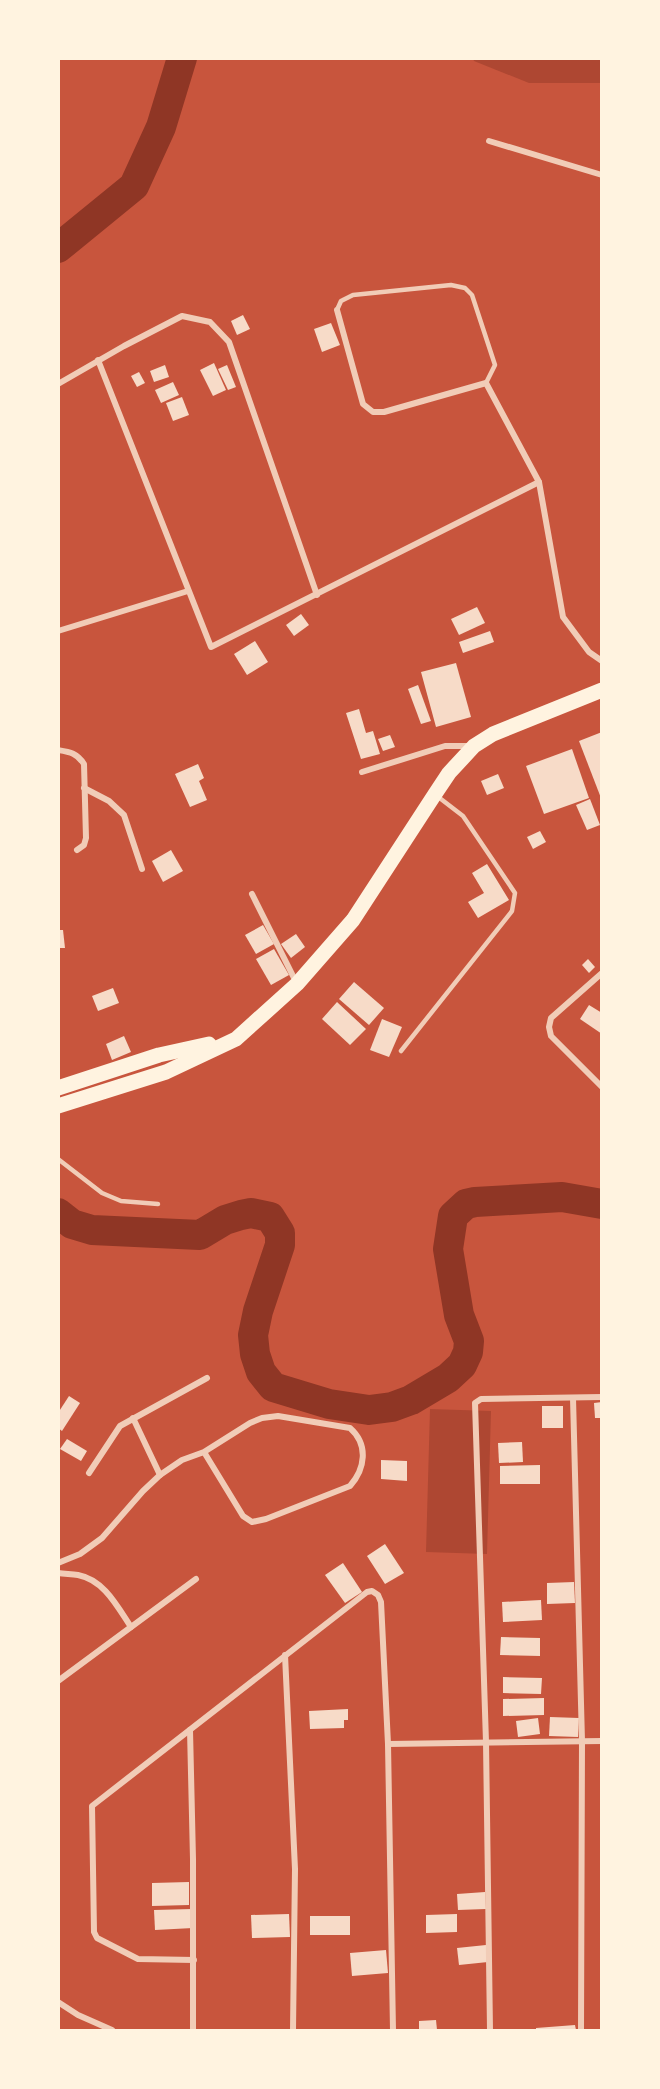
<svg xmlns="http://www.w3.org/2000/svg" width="660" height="2089" viewBox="0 0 660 2089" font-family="'Alegreya Sans',sans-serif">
<rect width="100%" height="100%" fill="#c8553d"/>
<g fill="#ae4732">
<path d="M473,59h128v24h-72l-55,-22z"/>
<path d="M430,1409l61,2 -4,143 -61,-2z"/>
</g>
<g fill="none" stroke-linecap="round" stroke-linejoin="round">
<g stroke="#8f3625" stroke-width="30">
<path d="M58,248l76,-62 27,-59 21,-69"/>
<path d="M58,1213l14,11 20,6 108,5 25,-15 16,-5 10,-2 19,4 10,16v12l-22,66 -5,24 2,19 6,18 12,15 56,17 40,6 23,-3 19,-7 37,-22 14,-13 6,-13 1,-11 -10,-26 -11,-66 5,-33 13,-12 9,-2 87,-5 40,7"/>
</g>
</g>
<g fill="#f7dbc8">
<path d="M243,315l7,14 -13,6 -6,-14z"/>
<path d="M331,323l9,22 -18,7 -8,-23z"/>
<path d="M214,363l12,27 -13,6 -13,-26z"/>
<path d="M165,365l4,12 -15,5 -4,-11z"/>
<path d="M227,365l9,22 -8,3 -10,-21z"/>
<path d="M139,372l6,11 -8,4 -6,-11z"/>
<path d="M173,382l6,13 -18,8 -6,-13z"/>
<path d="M182,397l7,18 -16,6 -7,-18z"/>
<path d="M477,607l8,16 -26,12 -8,-16z"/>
<path d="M301,614l8,11 -15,11 -8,-11z"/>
<path d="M490,631l4,11 -31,11 -4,-11z"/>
<path d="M255,641l13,21 -21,13 -13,-21z"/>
<path d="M456,663l15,54 -35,10 -15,-55z"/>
<path d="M418,685l13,36 -10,3 -13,-35z"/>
<path d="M359,709l7,24 7,-2 7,23 -19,5 -15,-46z"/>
<path d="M602,732v66h-1l-22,-57z"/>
<path d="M390,735l5,12 -12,4 -5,-12z"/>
<path d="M572,749l17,49 -45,16 -18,-48z"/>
<path d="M198,764l6,14 -5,3 8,19 -17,7 -15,-33z"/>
<path d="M498,774l6,14 -17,7 -6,-14z"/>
<path d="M590,799l10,26 -13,5 -11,-25z"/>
<path d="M540,831l6,11 -13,7 -6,-12z"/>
<path d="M171,850l12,21 -20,11 -11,-21z"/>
<path d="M487,864l22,36 -31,18 -10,-16 16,-9 -12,-20z"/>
<path d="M263,925l11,19 -18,10 -11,-19z"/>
<path d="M58,930h5l2,18h-7z"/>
<path d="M296,934l9,13 -14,11 -10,-14z"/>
<path d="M274,949l15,26 -18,10 -15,-26z"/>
<path d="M588,959l7,8 -6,6 -7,-8z"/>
<path d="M354,982l30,26 -15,17 -30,-26z"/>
<path d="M113,988l6,15 -21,8 -6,-15z"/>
<path d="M337,1002l29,27 -16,16 -28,-26z"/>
<path d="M589,1005l13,8v21l-22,-15z"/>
<path d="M382,1019l20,8 -13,30 -19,-7z"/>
<path d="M124,1036l7,16 -19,8 -6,-16z"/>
<path d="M69,1396l11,7 -18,28 -4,-3v-15z"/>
<path d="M602,1402v16h-7l-1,-15z"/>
<rect x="542" y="1406" width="21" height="22"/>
<path d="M67,1439l20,12 -6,10 -21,-12z"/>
<path d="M522,1442l1,20 -24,1 -1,-20z"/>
<path d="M381,1460l26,1v20l-26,-2z"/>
<path d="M540,1465v19h-40v-18z"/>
<path d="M385,1544l19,29 -19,11 -18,-28z"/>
<path d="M343,1563l19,29 -17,11 -20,-28z"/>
<path d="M574,1582l1,21 -28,1v-21z"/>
<path d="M541,1600l1,20 -39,2 -1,-20z"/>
<path d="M501,1637l39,1v18l-40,-1z"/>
<path d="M503,1677l39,1 -1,16 -38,-1z"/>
<path d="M544,1698v17l-41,1v-17z"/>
<path d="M348,1709v11h-4v8l-34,1 -1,-18z"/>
<path d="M550,1717l29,1 -1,19 -29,-1z"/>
<path d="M538,1718l2,16 -22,3 -2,-16z"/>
<path d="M189,1882v23l-37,1v-23z"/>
<path d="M485,1892l1,17 -28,1 -1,-16z"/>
<path d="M192,1909l1,19 -38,2 -1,-20z"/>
<path d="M289,1914l1,23 -38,1 -1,-23z"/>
<path d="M457,1914v18l-31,1v-18z"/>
<rect x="310" y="1916" width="40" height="19"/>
<path d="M486,1945l2,17 -29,3 -2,-17z"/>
<path d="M386,1950l2,23 -36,3 -2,-23z"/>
<path d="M436,2020l1,10h-18v-9z"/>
<path d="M575,2025l1,5h-40v-2z"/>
</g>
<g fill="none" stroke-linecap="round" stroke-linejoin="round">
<g stroke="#f1ccb7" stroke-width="4.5">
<path d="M337,310l4,-9 12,-6 98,-10 14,3 7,7 23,70 -9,18"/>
<path d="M401,1051l111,-140 3,-18 -52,-77 -26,-20"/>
<path d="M58,1159l44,34 19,8 37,3"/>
</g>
<g stroke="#f1ccb7" stroke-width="6">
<path d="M489,141l113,34"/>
<path d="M337,310l26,94 10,8h11l102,-29 53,99 24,135 26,35 13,9"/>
<path d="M98,360l113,287 328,-165"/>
<path d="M58,384l66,-38 58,-30 28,6 19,20 88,253"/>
<path d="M58,631l130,-40"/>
<path d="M58,750c12,2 19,3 26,14l2,74 -2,7 -7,5"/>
<path d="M362,772l83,-26h26"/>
<path d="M84,788l25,13 15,14 18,54"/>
<path d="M252,894l44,88"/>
<path d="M602,973l-51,45 -2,9 2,9 51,51"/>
<path d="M573,1398l9,343 -1,289"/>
<path d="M133,1418l27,57"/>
<path d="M89,1473l31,-47 87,-48"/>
<path d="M58,1563l22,-9 22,-16 41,-47 17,-16 22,-15 22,-8 46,-29 12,-5 16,-2 72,12c19,17 15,41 0,58l-84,33 -14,3 -9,-6 -39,-64"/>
<path d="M58,1573c7,1 13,1 20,2 26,5 39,31 53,52"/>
<path d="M285,1655l10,214 -2,161"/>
<path d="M58,1681l138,-102"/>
<path d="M190,1730l3,129v171"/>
<path d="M388,1744l214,-3"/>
<path d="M194,1960l-56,-1 -41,-21 -3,-6 -2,-126 275,-214 5,-1 6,4 3,7 7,142 5,286"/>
<path d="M58,2002l20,13 34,15"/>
<path d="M490,2030l-4,-288 -11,-339 6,-4 121,-2"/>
</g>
<g stroke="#fff3e0" stroke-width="15">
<path d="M58,1088l101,-33 50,-11"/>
<path d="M58,1106l108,-34 70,-33 61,-55 56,-64 82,-126 14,-21 25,-27 19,-12 109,-44"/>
</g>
</g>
<rect width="660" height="2089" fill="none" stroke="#fff3e0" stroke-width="120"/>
</svg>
